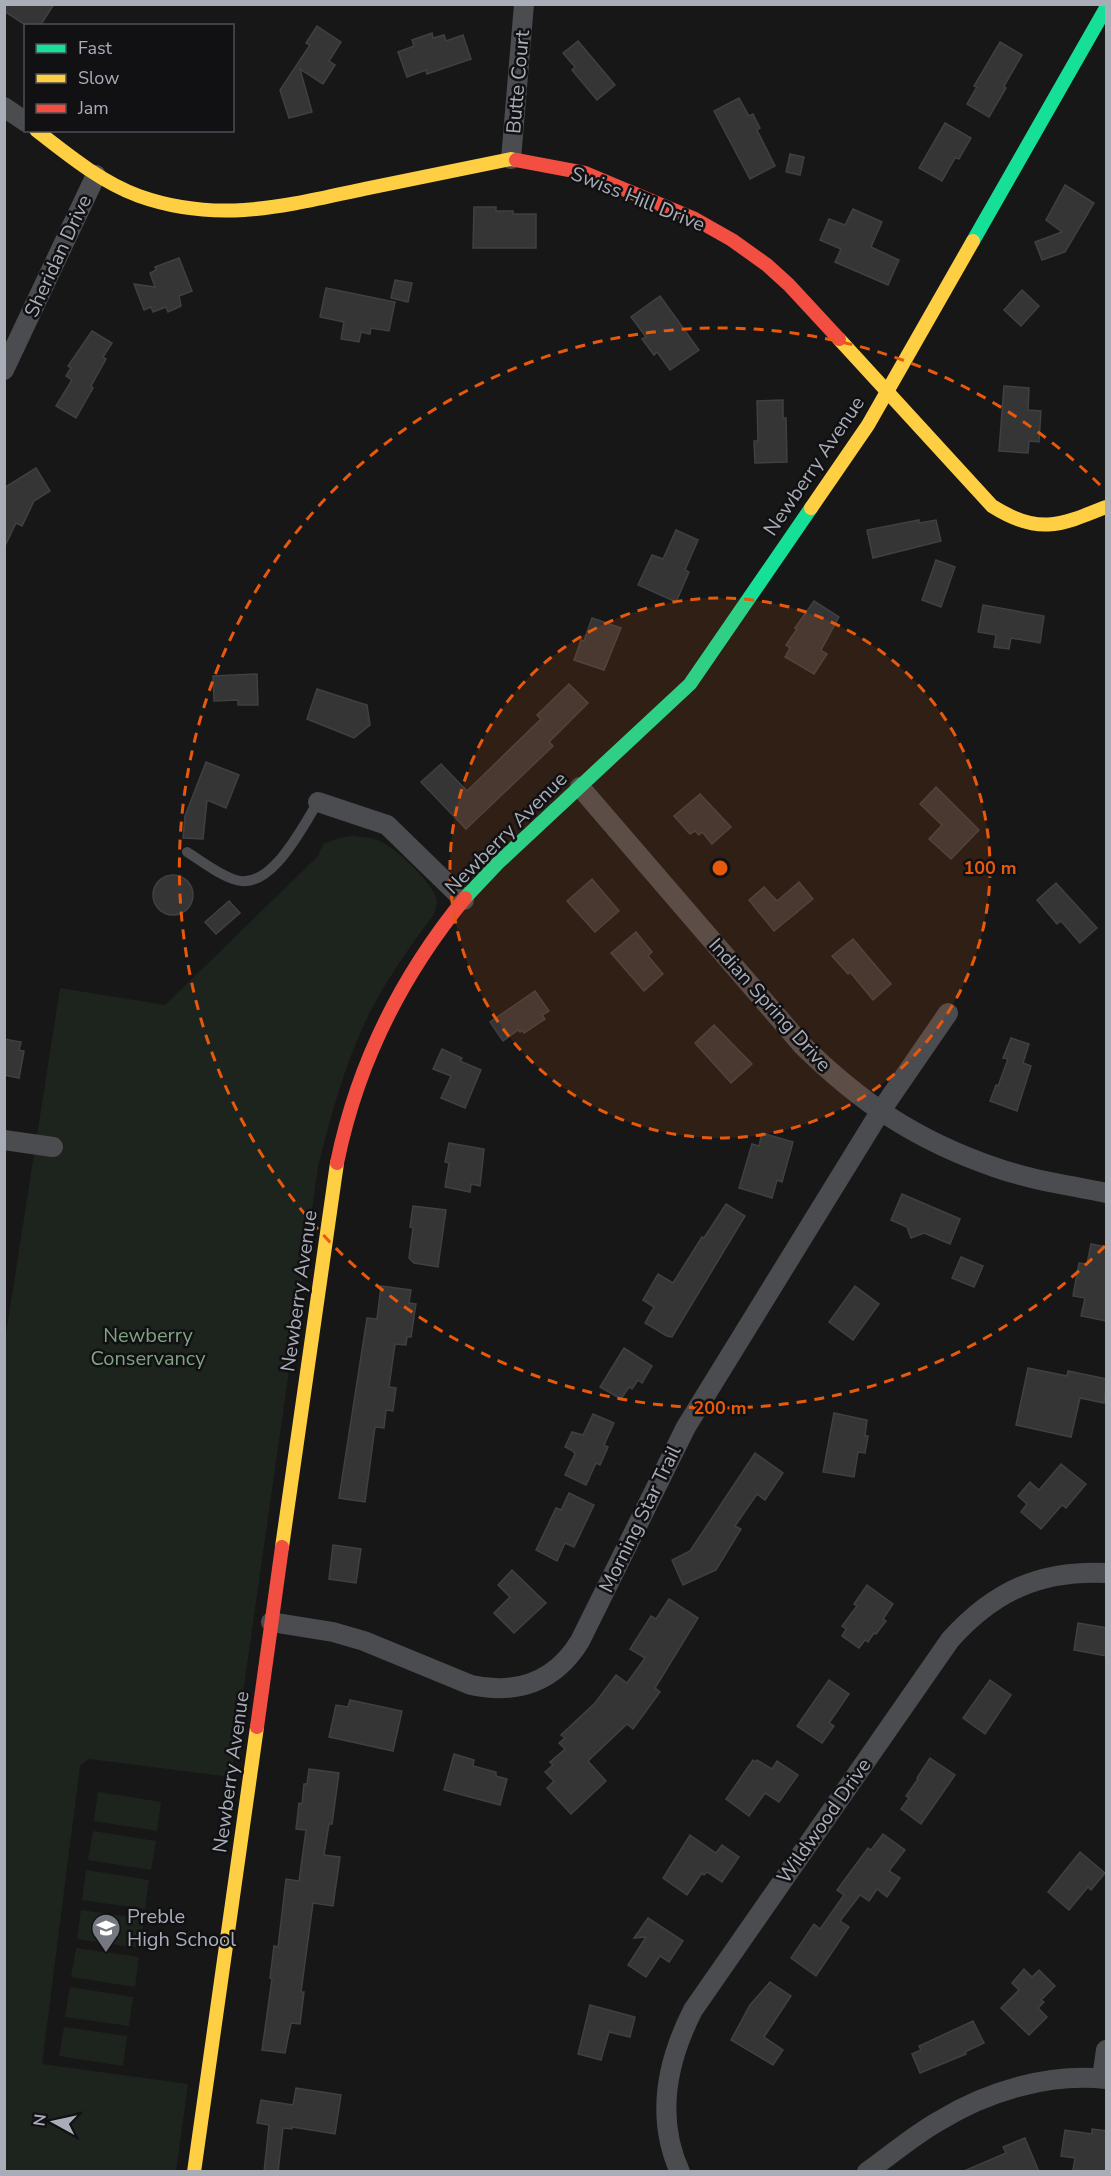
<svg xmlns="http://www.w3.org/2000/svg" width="1111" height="2176" viewBox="0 0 1111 2176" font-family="'Nunito Sans',sans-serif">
<rect width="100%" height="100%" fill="#171717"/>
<g fill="#1d241e">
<path d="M352,836c10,1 19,1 28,5 16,7 53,42 57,59 0,5 -2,10 -3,14 -24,32 -47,65 -65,100 -24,49 -38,101 -51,153l-87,610 -142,-18 -9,7 -38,298 146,20 -12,87 -171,1v-832l55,-352 105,17 153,-149 5,-12 17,-6z"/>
<path d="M98,1792l63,10 -4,29 -63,-10z"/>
<path d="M93,1831l63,10 -5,29 -63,-10z"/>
<path d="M86,1870l63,10 -4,29 -63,-9z"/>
<path d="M81,1910l63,9 -4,29 -63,-9z"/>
<path d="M76,1948l63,9 -4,30 -64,-10z"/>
<path d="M70,1987l63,10 -4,29 -64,-9z"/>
<path d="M64,2027l63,9 -4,30 -64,-10z"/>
</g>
<g fill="#353536" stroke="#3f4043" stroke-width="1.5">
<path d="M4,4h50l-14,22h-13l-23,-15z"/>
<path d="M317,26l24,16 -12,19 6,4 -12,19 -23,-15 12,43 -23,6 -9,-28 30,-45 -4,-2z"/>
<path d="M432,33l1,5 11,-3 2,6 17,-6 8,24 -44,15 -1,-4 -19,7 -9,-25 16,-6 -2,-6z"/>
<path d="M578,41l37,44 -18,15 -25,-30 3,-3 -12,-14z"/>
<path d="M1000,42l22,13 -18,31 2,2 -17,29 -22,-13 10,-17 -3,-1z"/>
<path d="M739,98l10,18 4,-2 7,14 -3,2 18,36 -25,13 -36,-68z"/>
<path d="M945,123l26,15 -12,21 -4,-1 -13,23 -23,-13z"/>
<path d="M790,154l14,3 -4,18 -14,-3z"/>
<path d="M1065,185l29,18 -29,49 -23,8 -7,-18 27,-10 -16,-12z"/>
<path d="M474,207h22v4h17v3h23v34h-63z"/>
<path d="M853,209l29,13 -11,25 28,13 -11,25 -53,-23 6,-13 -21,-9 9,-21 16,6z"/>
<path d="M179,258l13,33 -13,5 2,10 -13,6 -2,-5 -13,5 -2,-5 -7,3 -10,-26 21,3 -5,-14 6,-3 -1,-3z"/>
<path d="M395,280l17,3 -4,19 -17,-4z"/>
<path d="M326,288l69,14 -6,29 -18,-3 -1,6 -9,-2 -2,10 -18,-3 3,-17 -24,-5z"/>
<path d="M1022,290l17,16 -18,20 -17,-16z"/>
<path d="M660,296l39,54 -29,20 -13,-18 -3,3 -12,-16 4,-2 -15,-20z"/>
<path d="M92,331l20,12 -9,14 3,2 -15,27 2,2 -17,30 -20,-12 16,-26 -6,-4 5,-8 -3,-2z"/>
<path d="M1004,386l25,2 -1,22 13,1 -2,31 -10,-1 -1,12 -29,-2z"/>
<path d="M783,400v18h3l1,44 -32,1 -1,-22h4l-1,-40z"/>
<path d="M36,468l14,23 -16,10 -12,25 -6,-3 -12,25v-60z"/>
<path d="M919,520v3l17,-3 5,21 -68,17 -6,-28z"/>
<path d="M676,530l22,10 -13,30 4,2 -13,30 -38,-17 14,-30 11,4z"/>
<path d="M936,560l19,7 -14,40 -19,-7z"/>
<path d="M814,601l25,16 -18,33 6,4 -13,20 -29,-17 5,-9 -4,-3 11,-16 -2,-1z"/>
<path d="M983,605l61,11 -4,27 -29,-5 -2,11 -15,-2 2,-12 -18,-3z"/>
<path d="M592,618l29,10 -17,42 -30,-10 7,-20 3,1z"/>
<path d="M257,674l1,31h-20v-5l-24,1 -1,-25z"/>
<path d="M569,684l19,19 -39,39 4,4 -87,83 -45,-47 20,-18 26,27 74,-72 -4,-4z"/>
<path d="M317,689l50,16 3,20 -16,13 -47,-19z"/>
<path d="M206,762l33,13 -13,33 -19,-8 -4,39 -20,-1 2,-22z"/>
<path d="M936,787l43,43 -28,29 -22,-20 13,-14 -22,-21z"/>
<path d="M700,794l31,33 -19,17 -10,-12 -3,3 -4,-4 -5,3 -16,-18z"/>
<circle cx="173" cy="895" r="20"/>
<path d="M592,879l27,32 -24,21 -28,-31z"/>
<path d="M799,882l14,17 -39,32 -25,-31 15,-13 13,14z"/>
<path d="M1056,883l41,45 -17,15 -19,-22 -4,3 -20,-24z"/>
<path d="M229,901l11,12 -24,21 -11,-12z"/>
<path d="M636,932l16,20 -4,4 15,18 -19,17 -33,-38z"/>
<path d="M853,939l38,45 -18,16 -23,-28 -2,2 -16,-18z"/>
<path d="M535,991l14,20 -7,4 3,4 -21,14 -2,-3 -2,2 -2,-2 -15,11 -13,-19z"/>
<path d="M714,1025l38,39 -21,19 -36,-40z"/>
<path d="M1011,1038l18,6 -6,19 8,3 -14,45 -27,-10 6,-16 2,1 10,-27 -5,-1z"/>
<path d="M4,1039l17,3 -2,8 5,1 -5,27 -15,-3z"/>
<path d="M442,1049l20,9 -2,3 21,9 -16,38 -24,-10 10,-22 -18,-7z"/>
<path d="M762,1133l31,9 -11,40 -5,-2 -5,18 -33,-10 13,-44 7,2z"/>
<path d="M449,1143l35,6 -4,37 -9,-2 -1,8 -25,-5 4,-24 -4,-1z"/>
<path d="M902,1194l58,25 -10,25 -26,-11 -13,5 -4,-11 -16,-7z"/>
<path d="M726,1204l19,12 -73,121 -5,-1 -22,-13 9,-16 -11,-7 15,-26 15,9 29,-46 2,1z"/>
<path d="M413,1206l33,4 -8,57 -24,-4 -5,-5 4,-30 -3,-1z"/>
<path d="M1091,1244l16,3v74l-26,-5 4,-18 -12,-2 6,-33 8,1z"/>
<path d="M961,1257l22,9 -9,21 -22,-9z"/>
<path d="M381,1286l30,4 -2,13 7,1 -5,33h-4l-1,8 -11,-1 -6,43 7,1 -3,23 -7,-1 -2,18 -9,-1 -10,75 -26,-4 28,-180 10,1z"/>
<path d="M855,1286l24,18 -26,36 -24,-18z"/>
<path d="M624,1348l28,18 -10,17 -4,-3 -6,9 -3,-2 -8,12 -21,-12z"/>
<path d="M1028,1368l39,8 1,-5 39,8 -3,24 -24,-5 -9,39 -55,-12z"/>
<path d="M834,1413l33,7 -2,16h3l-3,17 -7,-1 -4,25 -31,-5z"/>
<path d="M593,1414l21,9 -10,22 4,2 -8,18 -4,-2 -10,22 -21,-10 10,-21 -2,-3 -8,-4 7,-15 11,3z"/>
<path d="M755,1453l28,20 -18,27 -8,-6 -22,32 6,3 -25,41 -33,15 -11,-25 18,-9z"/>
<path d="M1061,1464l25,20 -20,24 -4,-3 -21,24 -20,-17 6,-8 -9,-8 12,-14 9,8z"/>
<path d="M569,1493l25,12 -20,42 -9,-4 -8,18 -21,-11 20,-42 5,2z"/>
<path d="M333,1545l28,4 -5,34 -27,-4z"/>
<path d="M512,1570l34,33 -32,30 -20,-20 16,-16 -12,-12z"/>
<path d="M867,1585l26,19 -10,15 3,2 -10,13 -2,-1 -6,9 -3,-2 -6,8 -17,-12 4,-7 -4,-3 15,-20 -3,-2z"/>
<path d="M669,1599l29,19 -43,70 5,4 -27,37 -6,-5 -39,37 18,20 -35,33 -24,-26 7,-7 -9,-9 8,-7 -3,-3 15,-13 -6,-6 6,-5 -4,-3 34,-32 21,-28 11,8 18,-25 -15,-9 21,-33 5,3z"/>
<path d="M1078,1623l29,5v28l-33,-6z"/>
<path d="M829,1680l20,14 -20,29 5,3 -12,17 -25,-17z"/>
<path d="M990,1680l21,15 -26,39 -22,-16z"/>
<path d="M350,1700l52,11 -9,40 -64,-14 7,-32 12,2z"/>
<path d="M454,1754l20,6 -1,6 23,6v4l11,3 -7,26 -56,-15z"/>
<path d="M930,1758l25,17 -34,49 -20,-15 8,-11 -3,-2 12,-17 -1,-1z"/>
<path d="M753,1760l3,2 1,-2 15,9 5,-8 21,14 -19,27 -14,-9 -16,23 -23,-17z"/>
<path d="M309,1769l30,4 -7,51h-3l-5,31 16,2 -7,49 -20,-3 -12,89h3l-4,32 -9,-1 -6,30 -23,-3 10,-71 -2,-1 4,-32 4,1 8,-68 13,2 7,-51 -10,-1 3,-26 3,1 2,-20h3z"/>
<path d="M883,1834l22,16 -16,21 11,7 -13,19 -10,-8 -8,12 -9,-6 -20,26 9,6 -33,49 -25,-18 23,-34 6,5 24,-34 -7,-5 31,-42 3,2z"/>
<path d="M690,1835l26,18 6,-8 17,12 -17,25 -15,-10 -3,3 -2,-2 -15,22 -24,-17z"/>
<path d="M1080,1852l25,21 -14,17 -3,-3 -19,23 -21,-18z"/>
<path d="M648,1918l35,23 -14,21 -9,-6 -14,21 -18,-12 18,-28 -12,1z"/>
<path d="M1024,1969l8,8 7,-7 16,16 -14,14 3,2 -6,6 9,9 -18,18 -28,-27 18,-18 -7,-7z"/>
<path d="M770,1982l21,14 -27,41 19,13 -10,15 -42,-25 19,-35z"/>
<path d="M590,2005l45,12 -5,20 -21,-5 -8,28 -23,-6z"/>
<path d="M973,2021l11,22 -19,9 1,2 -46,19 -8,-19 9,-4 -2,-4z"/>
<path d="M296,2088l45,7 -6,39 -43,-7v2l-9,-1 -5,44h-14l5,-47 -12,-2 4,-23 32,5z"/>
<path d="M1092,2129l15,2v41l-34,-2 2,-12 -14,-2 4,-26 27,4z"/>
<path d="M1025,2138l14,34h-77l44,-19 -3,-6z"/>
</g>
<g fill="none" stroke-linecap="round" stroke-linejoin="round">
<path stroke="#4b4c50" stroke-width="10" d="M187,852c16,10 32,23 49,28 35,11 67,-54 82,-78"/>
<g stroke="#4b4c50" stroke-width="20">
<path d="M4,107l22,15"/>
<path d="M511,159l13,-155"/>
<path d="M4,370l92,-195"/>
<path d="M580,787l222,258c59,58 114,95 192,122 36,13 75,18 112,26"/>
<path d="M318,802l69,23 77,75"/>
<path d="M4,1140l49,7"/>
<path d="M271,1622l62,10 31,9 107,44c46,10 84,-3 109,-44l106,-214 194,-315 68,-99"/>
<path d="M1102,2078l4,-28"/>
<path d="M680,2172c-25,-55 -13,-111 13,-162l257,-370c44,-49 90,-70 156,-67"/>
<path d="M867,2172c24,-17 47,-37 72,-51 49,-30 110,-48 167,-42"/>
</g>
<g stroke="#16e098" stroke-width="14">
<path d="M973,241l133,-233"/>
<path d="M465,898l33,-35 192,-179 121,-176"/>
</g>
<g stroke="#ffcf43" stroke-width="14">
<path d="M36,130c32,25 65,52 103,66 79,28 146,10 225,-7 49,-10 98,-20 147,-30l5,1"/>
<path d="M839,339l153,167c46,29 67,20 114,1"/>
<path d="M811,508l57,-83 105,-184"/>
<path d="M282,1547l55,-384"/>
<path d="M194,2172l63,-445"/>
</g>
<g stroke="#f24e42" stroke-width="14">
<path d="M516,160l69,13 110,46 37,21 35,25 22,20 50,54"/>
<path d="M337,1163c20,-98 65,-188 128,-265"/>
<path d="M257,1727l25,-180"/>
</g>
</g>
<circle cx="720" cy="868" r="270" fill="#e8590c" fill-opacity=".12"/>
<g fill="none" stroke="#e8590c" stroke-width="3" stroke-dasharray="10 8">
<circle cx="720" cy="868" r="270"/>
<path d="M1105 1246A540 540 0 1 1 1105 490"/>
</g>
<defs>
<g id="school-pin" transform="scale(1.5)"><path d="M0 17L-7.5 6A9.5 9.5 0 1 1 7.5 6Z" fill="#757880" stroke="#111113"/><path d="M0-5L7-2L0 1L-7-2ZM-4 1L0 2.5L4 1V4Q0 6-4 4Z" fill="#fff"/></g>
</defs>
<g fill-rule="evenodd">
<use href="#school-pin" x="106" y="1928"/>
</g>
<g text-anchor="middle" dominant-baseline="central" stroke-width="5" stroke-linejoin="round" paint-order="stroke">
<g font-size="20" fill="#a8adb8" stroke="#111113">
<text transform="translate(518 82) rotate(-85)">Butte Court</text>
<text transform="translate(638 199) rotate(22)">Swiss Hill Drive</text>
<text transform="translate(58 256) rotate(-65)">Sheridan Drive</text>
<text transform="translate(814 466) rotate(-56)">Newberry Avenue</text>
<text transform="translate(506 833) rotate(-45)">Newberry Avenue</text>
<text transform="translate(770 1005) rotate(48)">Indian Spring Drive</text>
<text transform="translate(299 1291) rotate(-82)">Newberry Avenue</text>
<text transform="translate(640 1519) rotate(-64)">Morning Star Trail</text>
<text transform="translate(231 1772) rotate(-82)">Newberry Avenue</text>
<text transform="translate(824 1821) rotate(-55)">Wildwood Drive</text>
</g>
<g font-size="20" fill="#7fa381" stroke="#111113">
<text x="148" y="1335">Newberry<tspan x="148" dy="23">Conservancy</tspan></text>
</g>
<g font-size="20" fill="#a8adb8" stroke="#111113" text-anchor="start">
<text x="127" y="1916">Preble<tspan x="127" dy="23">High School</tspan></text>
</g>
</g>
<circle cx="720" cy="868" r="9" fill="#e8590c" stroke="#111113" stroke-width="3"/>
<g font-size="18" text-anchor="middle" font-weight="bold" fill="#e8590c" stroke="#111113" stroke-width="5" stroke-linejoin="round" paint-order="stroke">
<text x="990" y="874">100 m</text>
<text x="720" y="1414">200 m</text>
</g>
<rect width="1111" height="2176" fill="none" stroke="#a8adb8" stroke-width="12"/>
<rect x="24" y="24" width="210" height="108" fill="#111113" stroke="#4d4f55" stroke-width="1.5"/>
<rect x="36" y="44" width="30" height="9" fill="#16e098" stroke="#4d4f55" stroke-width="1.5"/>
<text x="78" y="54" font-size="18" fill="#a8adb8">Fast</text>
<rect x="36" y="74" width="30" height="9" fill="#ffcf43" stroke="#4d4f55" stroke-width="1.5"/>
<text x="78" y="84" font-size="18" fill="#a8adb8">Slow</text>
<rect x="36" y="104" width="30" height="9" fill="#f24e42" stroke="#4d4f55" stroke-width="1.5"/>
<text x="78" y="114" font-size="18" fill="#a8adb8">Jam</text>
<g transform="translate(54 2122) rotate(278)" stroke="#111113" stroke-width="4.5" paint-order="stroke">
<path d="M0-4.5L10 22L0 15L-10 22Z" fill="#a8adb8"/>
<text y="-9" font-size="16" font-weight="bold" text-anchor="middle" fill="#a8adb8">N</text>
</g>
</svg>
